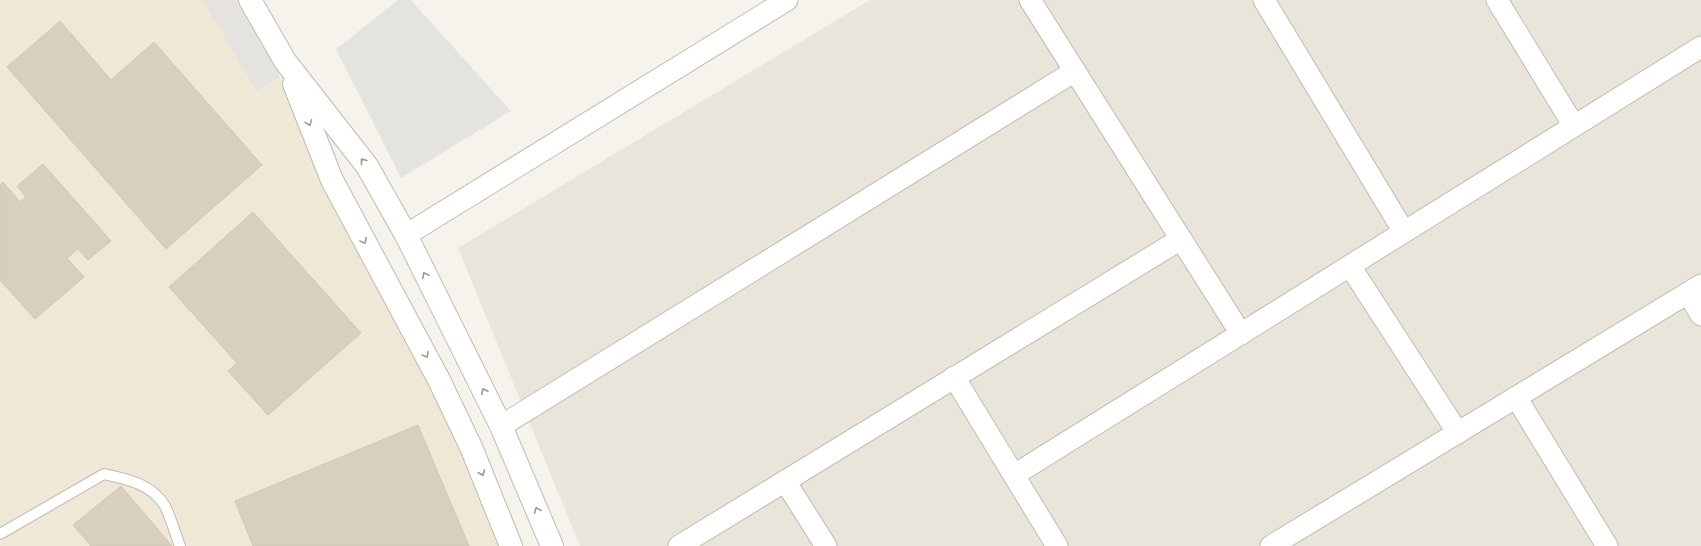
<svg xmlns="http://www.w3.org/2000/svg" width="1701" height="546" viewBox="0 0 1701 546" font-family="Mulish,sans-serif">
<rect width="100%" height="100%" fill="#f6f3ec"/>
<path fill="#eae5da" d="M870,0h831v546h-1121l-122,-298z"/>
<path fill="#efe8d6" d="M0,0h240l14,22 26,55 166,318 61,151h-507z"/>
<g fill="#e5e3e0">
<path d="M203,0h32l45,77 -24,14z"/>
<path d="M398,0h13l100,111 -110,67 -65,-129z"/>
</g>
<g fill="#d8cfc1" stroke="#d3c7b4">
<path d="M60,21l51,59 43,-38 108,123 -96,84 -159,-182z"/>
<path d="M43,164l68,77 -23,19 -10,-11 -11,9 17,19 -49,42 -35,-39v-95l3,-3 17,20 6,-5 -9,-11z"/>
<path d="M253,212l108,121 -93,82 -40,-44 9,-8 -68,-76z"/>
<path d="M418,425l51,121h-216l-18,-45z"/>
<path d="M121,486l51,60h-81l-18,-21z"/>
</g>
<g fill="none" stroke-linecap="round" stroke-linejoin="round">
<g stroke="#c2bbae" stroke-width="12">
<path id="service" d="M0,534l104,-60c23,5 48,10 61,32 6,12 10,27 15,40"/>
</g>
<g stroke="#c2bbae" stroke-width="23">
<g id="minor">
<path d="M1030,0l211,334"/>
<path d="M1264,0l140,232"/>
<path d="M1497,0l77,126"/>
<path d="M406,235l381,-235"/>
<path d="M1350,266l108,167"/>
<path d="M1688,293l13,22"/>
<path d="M954,377l103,169"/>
<path d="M1516,397l91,149"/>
<path d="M501,426l574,-355"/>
<path d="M1014,475l687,-428"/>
<path d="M785,481l41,65"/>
<path d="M679,546l502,-307"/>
<path d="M1271,546l430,-261"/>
</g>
</g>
<g stroke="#c2bbae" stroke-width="24">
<g id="tertiary">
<path d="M250,0l35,61 82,105 39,69 95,191 51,120"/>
<path d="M294,84l38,96 107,200 32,67 40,99"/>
</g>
</g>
<use href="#service" stroke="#fff" stroke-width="10"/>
<use href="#minor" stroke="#fff" stroke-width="21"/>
<use href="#tertiary" stroke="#fff" stroke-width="22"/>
</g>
<defs><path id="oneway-chevron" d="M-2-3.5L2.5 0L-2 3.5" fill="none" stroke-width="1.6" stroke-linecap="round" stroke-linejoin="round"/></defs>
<g stroke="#9c9892">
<use href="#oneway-chevron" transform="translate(309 123) rotate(69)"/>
<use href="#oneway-chevron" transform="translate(363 161) rotate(-128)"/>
<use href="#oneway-chevron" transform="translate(364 241) rotate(62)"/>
<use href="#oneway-chevron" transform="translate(425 275) rotate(-117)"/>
<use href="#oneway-chevron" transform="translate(426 355) rotate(62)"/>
<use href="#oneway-chevron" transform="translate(484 391) rotate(-117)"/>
<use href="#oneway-chevron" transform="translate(482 473) rotate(67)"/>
<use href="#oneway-chevron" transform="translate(537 510) rotate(-112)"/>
</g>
</svg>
